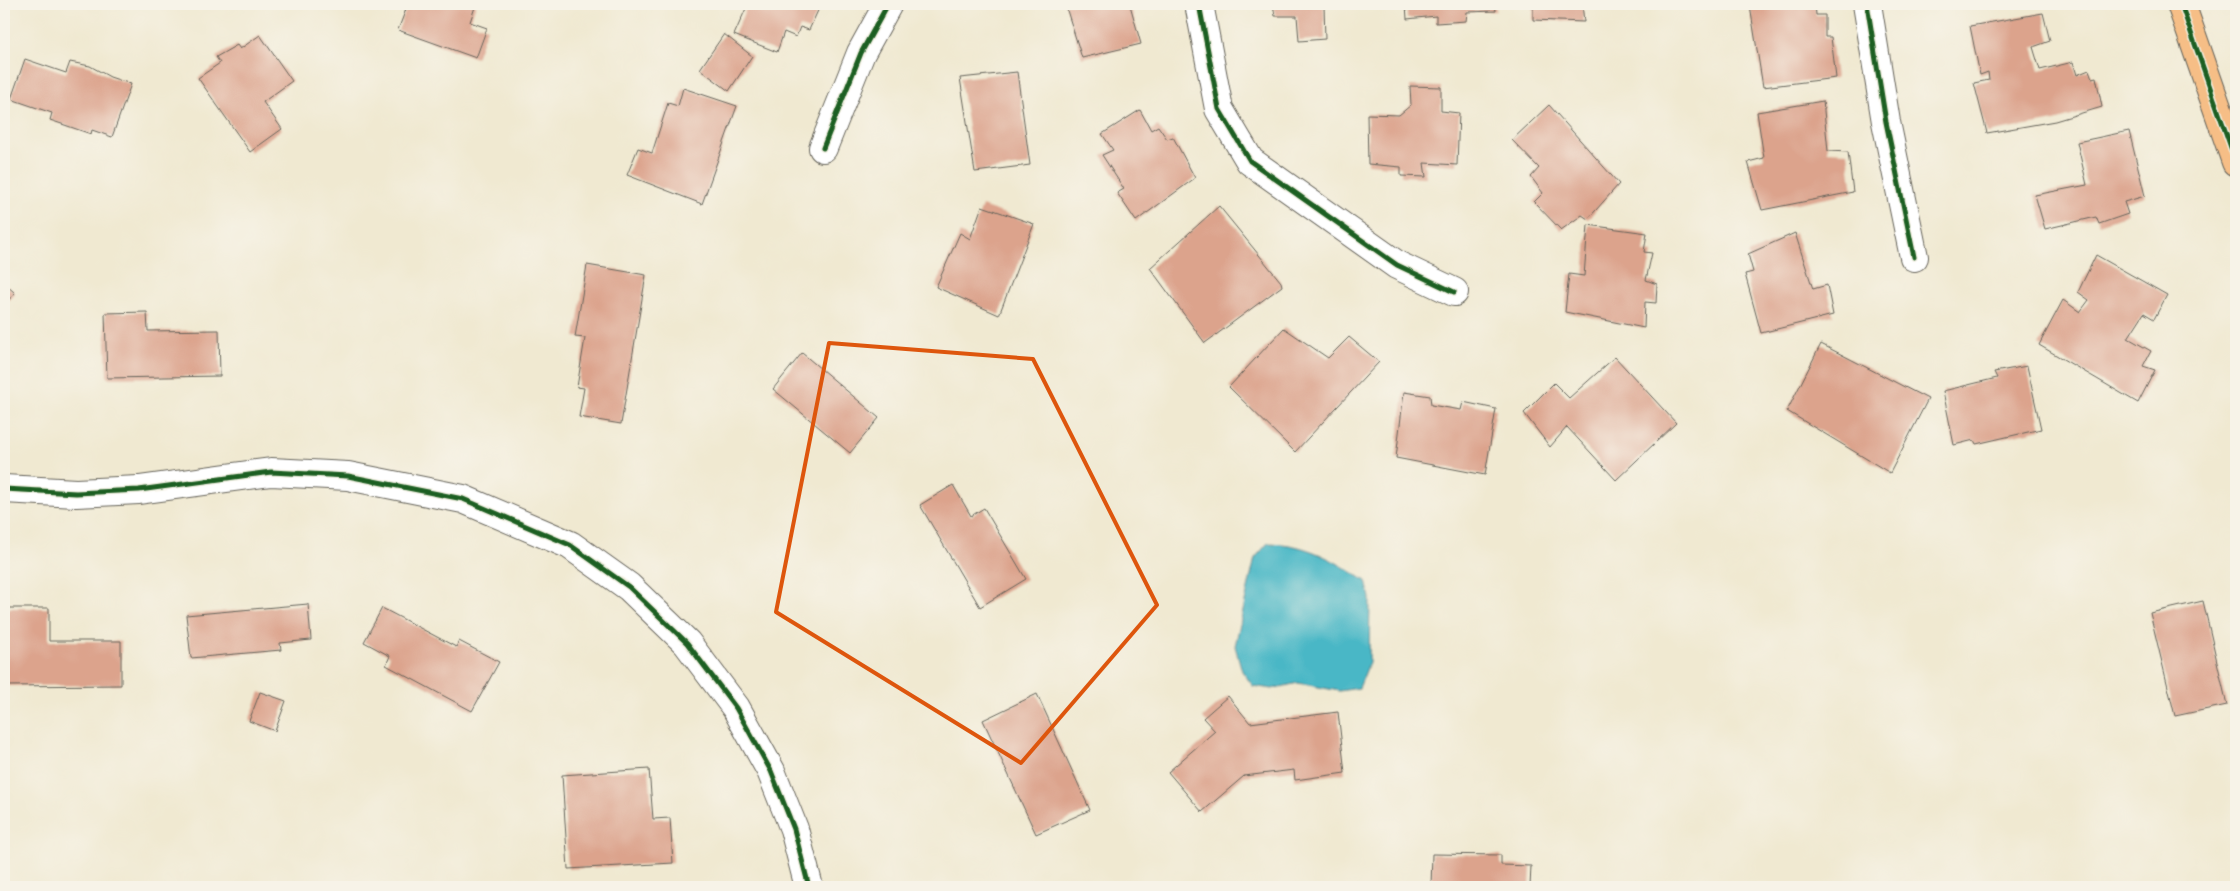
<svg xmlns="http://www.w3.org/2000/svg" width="2240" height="891" viewBox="0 0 2240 891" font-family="Sriracha,sans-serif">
<rect width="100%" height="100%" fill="#f7f3e8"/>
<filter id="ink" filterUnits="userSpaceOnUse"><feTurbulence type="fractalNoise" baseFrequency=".02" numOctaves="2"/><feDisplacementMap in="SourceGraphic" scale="10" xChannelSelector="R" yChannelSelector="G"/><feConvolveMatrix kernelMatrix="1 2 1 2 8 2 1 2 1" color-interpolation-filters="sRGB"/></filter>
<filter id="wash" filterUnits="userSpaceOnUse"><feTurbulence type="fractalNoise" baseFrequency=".0096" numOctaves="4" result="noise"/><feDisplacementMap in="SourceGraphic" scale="20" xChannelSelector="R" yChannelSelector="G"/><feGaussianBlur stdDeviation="1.12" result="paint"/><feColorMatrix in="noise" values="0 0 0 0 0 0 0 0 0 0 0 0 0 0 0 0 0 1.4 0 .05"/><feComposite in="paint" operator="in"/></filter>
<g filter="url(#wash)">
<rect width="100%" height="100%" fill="#f0e9d1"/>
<path fill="#4ab7c6" stroke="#336a71" d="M1268,543c41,1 65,17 98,38l4,17 -1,65 -10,25 -20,3 -41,-8 -26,6 -19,-3 -11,-15 -7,-25 20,-88z"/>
<g id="blocks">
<g fill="#dca38c">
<path d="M408,4h68l-6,18 17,6 -11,30 -78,-28z"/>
<path d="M748,4l10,2 2,-2h61l-12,26 -9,-3 -4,10 -12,-5 -7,20 -43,-17z"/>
<path d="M1065,4l65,1 11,39 -59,14z"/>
<path d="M1273,4h81v1l-30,1 1,33 -26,2 -2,-25h-22z"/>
<path d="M1406,4h89l1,7 -29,1 -1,9 -30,2v-7l-29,3z"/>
<path d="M1533,4h49l2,18 -51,-2z"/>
<path d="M1765,4h50l1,11h9v22h6l5,41 -73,9 -13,-81z"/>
<path d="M2043,13l7,28 -17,6 7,23 33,-8 4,13 12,-5 3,8 4,-1 6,30 -47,14 -68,12 -13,-50 15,-3 -1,-8 -8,3 -10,-49z"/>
<path d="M724,34l28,22 -23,35 -29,-22z"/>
<path d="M260,35l32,46 -29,21 19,27 -32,23 -52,-74 22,-15 -4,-6 21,-12 3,4z"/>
<path d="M25,59l41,14 4,-11 20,4 20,11 21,7 -19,53 -20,-7 -1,4 -41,-14 2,-7 -41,-14z"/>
<path d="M1017,72l13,93 -55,7 -15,-94z"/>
<path d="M1410,86l31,1v24l18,2 -2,52 -33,-2 2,14 -25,-1v-9l-33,-3 -1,-50 32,1 12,-10z"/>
<path d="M683,88l54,18 -35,98 -75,-29 11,-27 14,5 16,-50 10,3z"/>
<path d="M1823,101l5,50 20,1 5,40 -91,18 -14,-48 16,-4 -7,-46z"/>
<path d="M1549,105l70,79 -31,35 -6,-4 -21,15 -27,-28 9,-9 -12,-16 8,-9 -27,-28z"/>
<path d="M1140,110l11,20 7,-4 9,13 6,-2 22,41 -59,43 -19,-28 7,-4 -22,-34 11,-5 -11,-16z"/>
<path d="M2129,131l16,65 -21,6 4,12 -29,10 -3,-7 -51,12 -10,-34 52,-10 -10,-43z"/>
<path d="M982,206l52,18 -35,91 -63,-28 24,-54 10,6z"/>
<path d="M1219,206l62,76 1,4 -77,57 -55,-75z"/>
<path d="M1588,225l59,8 -3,19 8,1 -6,27 11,4 -1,19 -11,-1 -1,26 -79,-16 4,-38 15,2z"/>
<path d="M1795,233l18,56 14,-4 6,30 -72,18 -16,-59 8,-2 -5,-18z"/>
<path d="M2096,255l71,40 -13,24 -10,-6 -16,25 23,13 -8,15 12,4 -17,33 -99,-58 24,-45 17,12 9,-12 -11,-8z"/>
<path d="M587,265l59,10 -25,149 -42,-7 5,-29 -7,-1 8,-49 -10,-1z"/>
<path d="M4,283l11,10 -11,12z"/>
<path d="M147,312l1,19 71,-1 1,46 -113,2 -2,-65z"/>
<path d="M1284,328l44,30 21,-21 30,25 -84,90 -66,-65z"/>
<path d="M1821,344l107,55 -38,74 -103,-62z"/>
<path d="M802,353l77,65 -29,35 -77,-64z"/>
<path d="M1615,357l61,66 -60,57 -49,-53 -17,20 -26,-34 30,-30 15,15z"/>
<path d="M2027,366l14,63 -65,15 -2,-4 -20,5 -11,-54 54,-13 -3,-6z"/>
<path d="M1404,392l26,4 1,9 30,5 2,-8 33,7 -11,66 -89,-17z"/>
<path d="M953,485l18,31 13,-8 42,71 -46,28 -60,-102z"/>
<path d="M2203,601l24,104 -52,11 -25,-103z"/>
<path d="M308,604l3,36 -31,3 1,7 -90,8 -5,-43z"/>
<path d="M4,608h45v33h72v44l-117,1z"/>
<path d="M382,608l74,39 3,-6 40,21 -27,49 -86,-46 4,-9 -26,-14z"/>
<path d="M260,692l26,9 -11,30 -26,-10z"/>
<path d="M1037,694l53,116 -54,24 -53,-114z"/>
<path d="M1228,696l22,27 88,-11 7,61 -50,7 -1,-10 -50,6 -42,36 -34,-40 47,-41 -12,-13z"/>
<path d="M649,769l4,50 17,-1 3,45 -105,6 -6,-94z"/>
<path d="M1432,854l69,1v10l30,1 -1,21h-99z"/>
<path d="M328,883l19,3v1h-20z"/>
</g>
</g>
</g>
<g filter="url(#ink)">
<use href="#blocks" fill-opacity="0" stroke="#66645b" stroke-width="1"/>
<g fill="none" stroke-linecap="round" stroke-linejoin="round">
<g stroke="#66645b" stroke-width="30">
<g id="minor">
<path d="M1199,4l20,105 31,52 147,104 57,27"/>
<path d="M1867,4l19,118 28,135"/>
<path d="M823,148l38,-95 27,-49"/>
<path d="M4,489l72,4 63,-3 132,-18 77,4 115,23 107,46 59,42 58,56 49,65 35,63 23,58 15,58"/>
</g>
</g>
<g stroke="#66645b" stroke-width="30">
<path id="primary" d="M2181,4l55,158"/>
</g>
<use href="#minor" stroke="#fff" stroke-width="28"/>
<use href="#primary" stroke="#f6be86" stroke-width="28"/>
<g stroke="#f7f3e8" stroke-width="8">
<g id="cycleway">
<path d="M1199,4l20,105 31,52 147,104 57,27"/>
<path d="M1867,4l19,118 28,135"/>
<path d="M2181,4l55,158"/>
<path d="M823,148l38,-95 27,-49"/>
<path d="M4,489l72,4 63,-3 132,-18 77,4 115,23 107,46 59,42 58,56 49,65 35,63 23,58 15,58"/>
</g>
</g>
<use href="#cycleway" stroke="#1b5e20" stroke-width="5"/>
</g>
</g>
<path fill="none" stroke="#de560d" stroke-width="4" stroke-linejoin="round" d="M829,343l204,16 124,246 -136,158 -245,-151z"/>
<rect width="2240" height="891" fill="none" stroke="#f7f3e8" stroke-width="20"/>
</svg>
